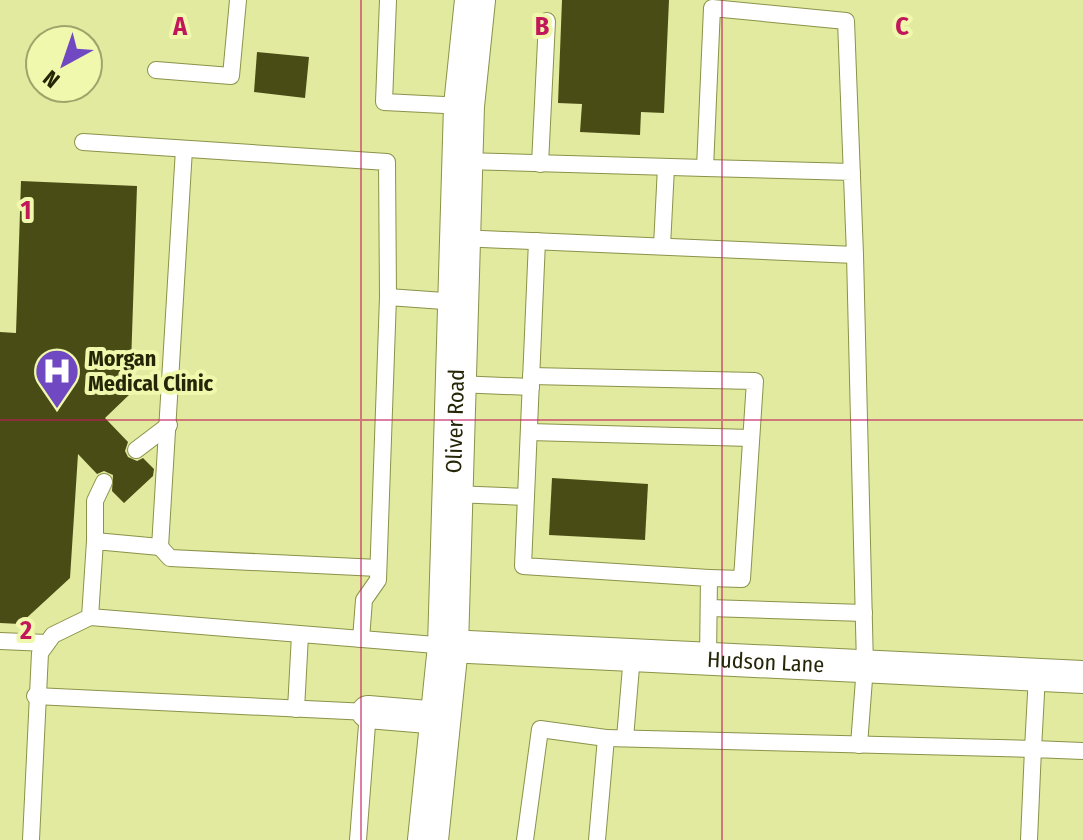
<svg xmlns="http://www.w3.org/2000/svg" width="1083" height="840" viewBox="0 0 1083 840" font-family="'Fira Sans Condensed',sans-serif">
<rect width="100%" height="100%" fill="#e1ea9f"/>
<g fill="#494d15">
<path d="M562,0h107l-5,113 -23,-1 -1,23 -60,-3 2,-28 -24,-1z"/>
<path d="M257,52l52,5 -4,41 -51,-6z"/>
<path d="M21,181l116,5 -7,208 -25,24 23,24 -3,9 3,6 9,4 6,-3 11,11 -1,7 -29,27 -12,-12 1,-16 -9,-4 -7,3 -19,-20 -8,124 -50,46 -20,-1v-291l16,1z"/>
<path d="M552,478l96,6 -3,56 -96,-5z"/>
</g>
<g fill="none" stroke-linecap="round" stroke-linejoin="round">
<g stroke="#8b9249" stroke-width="18">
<g id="service">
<path d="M388,0l-4,102 80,4"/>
<path d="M156,70l75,6 7,-76"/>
<path d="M83,142l304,20 1,135 -10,283 -14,20 -3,39"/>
<path d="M463,161l242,7"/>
<path d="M540,164l7,-143"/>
<path d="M460,238l395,17 -9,-234 -134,-13 -7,160 147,4"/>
<path d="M537,241l-14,325 186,12 -1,81"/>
<path d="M662,246l4,-79"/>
<path d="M855,255l10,411 -6,79"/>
<path d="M388,297l70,5"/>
<path d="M531,376l224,5 -13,198 -33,-1"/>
<path d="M457,384l74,3"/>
<path d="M529,432l222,6"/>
<path d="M136,450l33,-25"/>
<path d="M453,494l73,3"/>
<path d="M95,541v-40l9,-19"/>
<path d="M160,547l10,11 208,10"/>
<path d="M709,608l155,5"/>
<path d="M90,617l358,29"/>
<path d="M0,641l47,2"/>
<path d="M35,696l333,16 -10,128"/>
<path d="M296,709l4,-74"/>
<path d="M625,738l7,-83"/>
<path d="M31,840l9,-187 13,-18 37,-18 5,-76 65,6 24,-398"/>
<path d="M525,840l15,-111 66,9"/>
<path d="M597,840l9,-102 427,11 4,-74"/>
<path d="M1029,840l4,-91 50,2"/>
</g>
</g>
<g stroke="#8b9249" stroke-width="34">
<g id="minor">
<path id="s1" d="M448,646l635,31"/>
<path d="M368,712l72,6"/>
</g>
</g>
<g stroke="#8b9249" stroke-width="42">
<g id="tertiary">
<path id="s2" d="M428,840l20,-194 16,-540 11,-106"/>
</g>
</g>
<use href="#service" stroke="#fff" stroke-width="16"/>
<use href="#minor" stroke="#fff" stroke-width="32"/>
<use href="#tertiary" stroke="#fff" stroke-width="40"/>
</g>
<path fill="none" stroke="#c2185b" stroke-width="2" stroke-opacity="0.55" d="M361,0v840M722,0v840M0,420h1083"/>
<defs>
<g id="hospital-pin" transform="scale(2.3)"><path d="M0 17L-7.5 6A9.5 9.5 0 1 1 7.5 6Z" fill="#7049c2" stroke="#eff8ac"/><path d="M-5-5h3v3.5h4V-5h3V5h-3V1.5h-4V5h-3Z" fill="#fff"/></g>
</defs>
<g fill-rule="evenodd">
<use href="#hospital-pin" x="57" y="371"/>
</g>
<g text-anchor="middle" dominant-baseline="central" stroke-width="8" stroke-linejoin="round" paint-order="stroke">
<g font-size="22" font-weight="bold" fill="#242607" stroke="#eff8ac" text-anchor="start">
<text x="88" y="358">Morgan<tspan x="88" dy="25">Medical Clinic</tspan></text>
</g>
<g font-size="22" fill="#242607" stroke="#eff8ac">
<text stroke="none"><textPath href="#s2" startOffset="420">Oliver Road</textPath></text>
<text stroke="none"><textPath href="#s1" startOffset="318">Hudson Lane</textPath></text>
</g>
</g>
<g font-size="26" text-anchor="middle" font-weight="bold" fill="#c2185b" stroke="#eff8ac" stroke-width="8" stroke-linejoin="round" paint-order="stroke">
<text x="180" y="35">A</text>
<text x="542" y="35">B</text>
<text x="902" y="35">C</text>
<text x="26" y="219">1</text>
<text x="26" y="639">2</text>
</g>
<g transform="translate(64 64) rotate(220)"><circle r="38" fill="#eff8ac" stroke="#9ea46a" stroke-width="2"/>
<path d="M0-6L14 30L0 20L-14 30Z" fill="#7049c2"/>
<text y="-12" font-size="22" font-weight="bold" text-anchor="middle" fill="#242607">N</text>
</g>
</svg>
